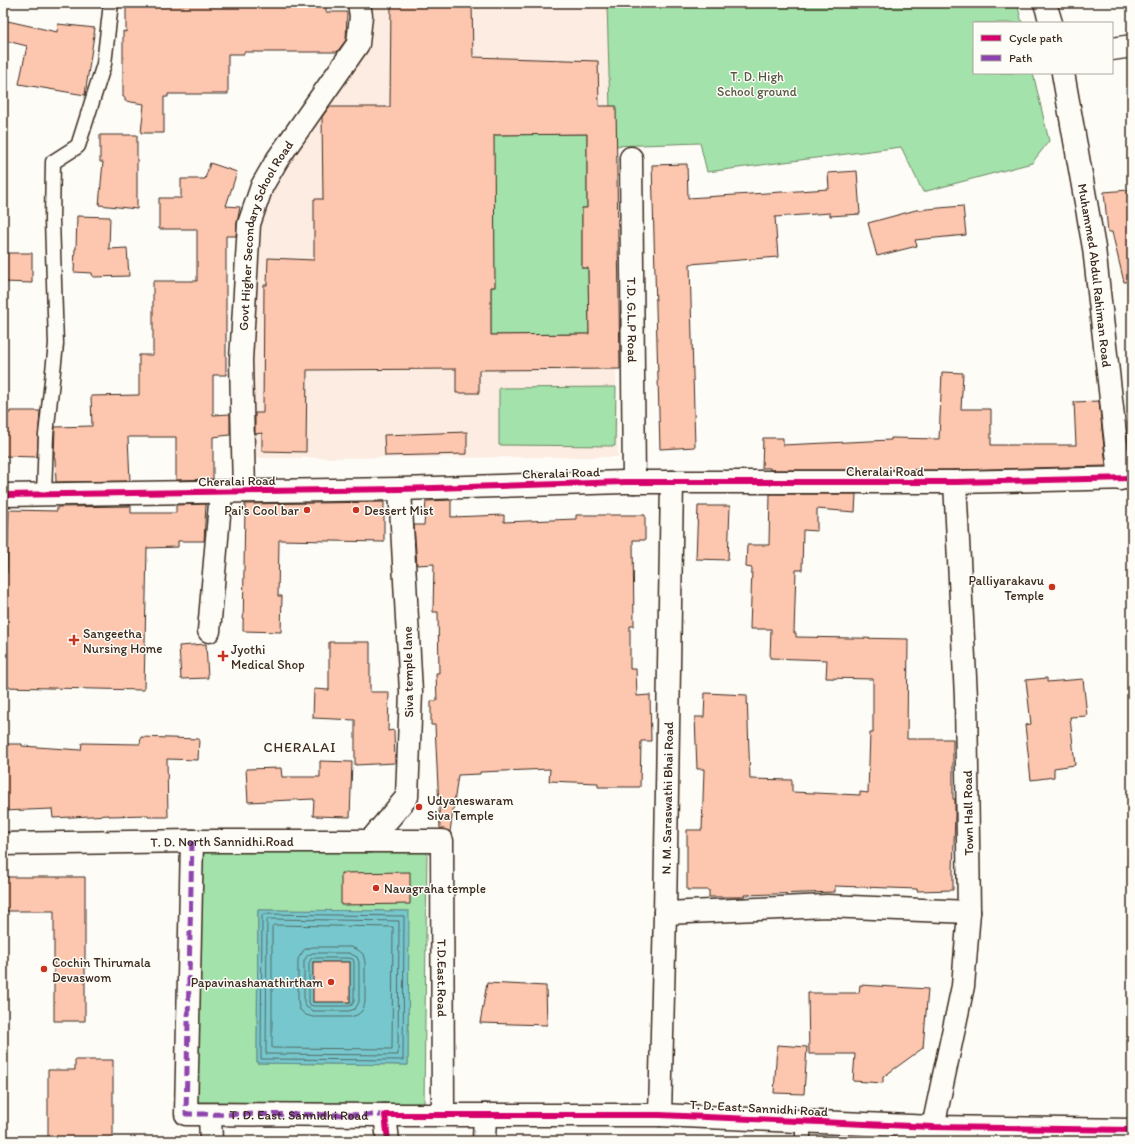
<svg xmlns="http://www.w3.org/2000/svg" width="1135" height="1144" viewBox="0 0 1135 1144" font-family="Itim,sans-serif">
<rect width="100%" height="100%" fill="#fdfcf7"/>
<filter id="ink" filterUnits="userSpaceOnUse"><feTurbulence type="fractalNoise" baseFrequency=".025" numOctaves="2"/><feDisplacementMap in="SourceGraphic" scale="8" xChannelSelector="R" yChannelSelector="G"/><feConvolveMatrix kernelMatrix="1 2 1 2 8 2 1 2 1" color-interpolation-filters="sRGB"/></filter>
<g filter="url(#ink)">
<path fill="#fdece1" d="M359,3h248l11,454 -370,1 4,-236 29,-64 78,-101z"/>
<g fill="#a3e2aa" stroke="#6f8664" fill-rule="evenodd">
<path d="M607,3h410l5,20h-48v50h59l16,68 -17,22 -109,29 -22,-45 -194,25 -7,-29 -89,3z"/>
<path d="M587,134v74h-5v60h6l1,66 -98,1v-48h4l-6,-152z"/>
<path d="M616,387l-1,59 -116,-1v-57z"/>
<path d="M197,850l230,2 -3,252 -229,-2zM258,910l150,1v154l-151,-2z"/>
</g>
<path fill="#77c8ce" stroke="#5f8988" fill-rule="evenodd" d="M258,910l151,1 -1,154 -151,-2zM313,962h37v40h-37z"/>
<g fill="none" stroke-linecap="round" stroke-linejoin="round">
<g stroke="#536964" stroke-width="1">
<path d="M264,914l140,2 -1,144 -142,-1 1,-143z"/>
<path d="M269,919l130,2 -1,134 -132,-1 1,-133z"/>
<path d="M274,925l119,2 -1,122 -120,-1v-121z"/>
<path d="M313,947h38l7,3 5,4 2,8v40l-2,8 -6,5 -7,2h-37l-7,-2 -6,-5 -2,-8v-43l6,-9z"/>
<path d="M313,953h36l8,4 2,5v40l-4,7 -6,2h-36l-7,-4 -2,-5v-41l3,-5z"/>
<path d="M312,958h37l4,1 1,3v39l-2,4 -3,1h-35l-4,-1 -1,-3v-39z"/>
</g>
</g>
<g fill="#fdc6af" stroke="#3b2a1e" fill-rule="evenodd">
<path d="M126,3h200v9h21l-1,28 -9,12h-93v2h-16v40h-60v3h-4v36h-23l3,-29 -19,-3v-4h-2v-66l3,1z"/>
<path d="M391,3h81l1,54 125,4 1,45h17l4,263 -141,1v23h-23v-24l-149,1 -1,82 -44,-1v-18l-7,1v-21h8l1,-128h3l1,-27 46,2v-61h9l-1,-82 7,-10h61zM587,134v74h-5v60h6l1,66 -98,1v-48h4l-1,-152z"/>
<path d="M3,20l54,12 1,-8 37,4 -10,67 -66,-11 8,-38 -24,-6z"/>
<path d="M100,135h37v74l-38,-4 4,-43h-3z"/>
<path d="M210,163l27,9 -11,34 14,1 -3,16 -1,13h-10v139h-13v40l17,-1v21l-17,2v42l-37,1v-43h-48l2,44 -74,1 -1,-24h-1l1,-31 37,-1 -1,-30 48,-1v-40h14v-74h44v-52h-38v-31h22v-19h24z"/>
<path d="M687,164l1,34 141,-9 -1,-16 29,-2 3,43 -30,2v-3l-55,4 3,40 -88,7 5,183 -35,2 -8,-284z"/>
<path d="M1129,190l3,24v67l-8,1 -12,-50h-4l-4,-40z"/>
<path d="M963,206l3,29 -51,5 2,6 -40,10 -9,-33 48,-13z"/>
<path d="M77,216l33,1 -1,32 18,-1 2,28 -36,1 -1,-4 -18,-1 1,-23h1z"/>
<path d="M3,253h29v30l-29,-1z"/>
<path d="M942,372l21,1 -2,36h30v36h85l-2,-43 25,-1 7,65 -151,4h-185v-2h-8l1,-30h20v7l108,-5v-2l48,1z"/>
<path d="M10,411h30l-3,46 -34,-1v-43h7z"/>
<path d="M467,432v22l-82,2 -1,-21z"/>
<path d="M770,494h86l-1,18 -38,-3v22l-14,-1 -1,40h-6l-2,63h2v4l112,2 -1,100h46v60h2v16l-2,56v19l-36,1v-2l-82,-3v6l-91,3v2h-35v-7h-22v-60h15l2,-61h-7l-2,-52h9l1,-24 42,2 3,84 42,1v12l68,3v-3l8,1 2,-60h3v-54l-47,-1 1,-18 -57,-2 1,-29h-21l2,-61 -6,-1 1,-22h22z"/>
<path d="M451,500v17l53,-2v7l72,-3v-4h69v25h-12l1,86h-4v43h6l1,27 13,-1 1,46h-10l-1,46h-42v-4l-49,-2 1,-12 -70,3v2l-22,1 -8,57 -10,-4 -5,-103h-4v-24h6l-1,-28h3l-1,-61h-5l1,-48 -17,1 -3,-40h10l2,-24z"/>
<path d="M384,502v40l-105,-2 -1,56h4l-1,36 -38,-1 2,-127z"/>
<path d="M206,504l-2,37h-26v6l-31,1 -3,142 -141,-3v-114h4l2,-63 48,1v-4l74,-1v7h45v-8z"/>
<path d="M698,506h32l-2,54 -32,-1z"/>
<path d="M329,642h41v50h19l-1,39 6,-1 1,33 -40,2v-45l-42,-2 1,-29 15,1z"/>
<path d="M206,644l2,34 -27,1 -2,-33z"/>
<path d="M1047,678v4l36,-3 4,37 -17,1 5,48 -21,3v9l-23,3 -6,-55 6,-1 -5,-44z"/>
<path d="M141,737l58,2 -1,21 -31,-1 1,58h-20v-2l-39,1v-1l-56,3 -1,-9 -49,2v-67h19v2l59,4 1,-7 58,1z"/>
<path d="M320,761l32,1 -2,55 -37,-1 1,-17 -66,3 -2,-33 35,-1 1,9h38z"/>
<path d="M410,872v32l-69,1v-32z"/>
<path d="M3,877h82v144h-31v-110h-51z"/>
<rect x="313" y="962" width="37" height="40"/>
<path d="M487,983l59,3 1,39 -67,-2z"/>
<path d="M860,985l68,4 -5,59 -40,29v6l-30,-2 2,-27h-46l-1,-61h51z"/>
<path d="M777,1045l30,2 -3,47 -30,-1z"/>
<path d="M75,1060h38v81h-65v-71h27z"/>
</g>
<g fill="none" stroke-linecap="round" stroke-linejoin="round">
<g stroke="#3b2a1e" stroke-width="17">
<g id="service">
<path d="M44,496l2,-61 10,-91 -4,-124 1,-58 25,-16 26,-82 7,-61"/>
<path d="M803,1141v-20"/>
</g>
</g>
<g stroke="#3b2a1e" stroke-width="25">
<g id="pedestrian">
<path id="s1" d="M192,841l-6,273 199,1"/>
</g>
</g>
<g stroke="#3b2a1e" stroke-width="25">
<g id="minor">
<path d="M1045,3l6,20"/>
<path d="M1112,49l20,-3"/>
<path id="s2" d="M1063,73l31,175 26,231"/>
<path id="s3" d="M631,158l3,324"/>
<path id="s4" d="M244,491l-3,-131 8,-136 13,-38 15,-26 81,-116 3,-28 -2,-13"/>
<path d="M209,631l12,-139"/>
<path d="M370,841l37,-44 4,-105 -11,-203"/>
<path id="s5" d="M3,844l189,-3h250l1,273"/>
<path d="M665,913l162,-7 142,6"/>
<path d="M210,1115l1,26"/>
<path id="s6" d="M660,1115l5,-202 7,-431"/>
<path d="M388,1141l-3,-26h275l273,12 199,3"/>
<path d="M484,1141l1,-26"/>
</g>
</g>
<g stroke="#3b2a1e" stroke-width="25">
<g id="tertiary">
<path d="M3,495l397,-6 225,-7h330l177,-4"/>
<path d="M933,1141v-14l30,-141 6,-74 -3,-215 -11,-215"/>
</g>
</g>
<use href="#service" stroke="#fdfcf7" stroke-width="14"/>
<use href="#pedestrian" stroke="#fdfcf7" stroke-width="22"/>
<use href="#minor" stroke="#fdfcf7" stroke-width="22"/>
<use href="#tertiary" stroke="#fdfcf7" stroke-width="22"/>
<path stroke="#8e44ad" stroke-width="5" stroke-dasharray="10 5" stroke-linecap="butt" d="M192,841l-6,273 199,1"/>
<g stroke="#fdfcf7" stroke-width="8">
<g id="cycleway">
<path d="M3,495l397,-6 225,-7h330l177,-4"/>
<path d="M388,1141l-3,-26h275l273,12 199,3"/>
</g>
</g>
<use href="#cycleway" stroke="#d6006c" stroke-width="6"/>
</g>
</g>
<g fill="#c8321e" stroke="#fdfcf7" stroke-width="1.5">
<circle cx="307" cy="510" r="4"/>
<circle cx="356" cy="510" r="4"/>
<circle cx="1052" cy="587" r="4"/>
<path d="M72 634h4v4h4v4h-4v4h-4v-4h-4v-4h4z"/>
<path d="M221 650h4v4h4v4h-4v4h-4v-4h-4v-4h4z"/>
<circle cx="419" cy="807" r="4"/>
<circle cx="376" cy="888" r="4"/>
<circle cx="44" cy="969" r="4"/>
<circle cx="331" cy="982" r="4"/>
</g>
<g text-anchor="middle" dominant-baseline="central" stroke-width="3" stroke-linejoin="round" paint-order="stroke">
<g font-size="13" fill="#555841" stroke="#fdfcf7">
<text x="757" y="76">T. D. High<tspan x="757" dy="15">School ground</tspan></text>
</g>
<g font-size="13" fill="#3b2a1e" stroke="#fdfcf7">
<text stroke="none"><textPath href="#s4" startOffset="260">Govt Higher Secondary School Road</textPath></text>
<text stroke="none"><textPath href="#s2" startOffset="205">Muhammed Abdul Rahiman Road</textPath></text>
<text stroke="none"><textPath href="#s3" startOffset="162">T.D. G.L.P Road</textPath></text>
<text x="885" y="471">Cheralai Road</text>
<text transform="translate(561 473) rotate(-2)">Cheralai Road</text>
<text transform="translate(237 481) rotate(-1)">Cheralai Road</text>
<text transform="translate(408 672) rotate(-91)">Siva temple lane</text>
<text stroke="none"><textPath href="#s6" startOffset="317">N. M. Saraswathi Bhai Road</textPath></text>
<text transform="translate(968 813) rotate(-91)">Town Hall Road</text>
<text stroke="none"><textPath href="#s5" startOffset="219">T. D. North Sannidhi.Road</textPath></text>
<text stroke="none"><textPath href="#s5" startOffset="576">T.D.East.Road</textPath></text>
<text transform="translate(759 1108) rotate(3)">T. D. East. Sannidhi Road</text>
<text stroke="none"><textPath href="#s1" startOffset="386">T. D. East. Sannidhi Road</textPath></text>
</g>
<g font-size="13" fill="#3b2a1e" stroke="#fdfcf7" text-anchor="start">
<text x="299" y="510" text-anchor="end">Pai's Cool bar</text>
<text x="364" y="510">Dessert Mist</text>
<text x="1044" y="580" text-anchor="end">Palliyarakavu<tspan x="1044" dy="15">Temple</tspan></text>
<text x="83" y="633">Sangeetha<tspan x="83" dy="15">Nursing Home</tspan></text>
<text x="231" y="649">Jyothi<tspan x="231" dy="15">Medical Shop</tspan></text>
<text x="427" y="800">Udyaneswaram<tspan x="427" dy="15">Siva Temple</tspan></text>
<text x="384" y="888">Navagraha temple</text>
<text x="52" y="962">Cochin Thirumala<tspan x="52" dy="15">Devaswom</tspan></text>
<text x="323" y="982" text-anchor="end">Papavinashanathirtham</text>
</g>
<g font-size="14" letter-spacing="1" fill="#3b2a1e" stroke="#fdfcf7">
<text x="300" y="747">CHERALAI</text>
</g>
</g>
<rect width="1135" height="1144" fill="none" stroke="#fdfcf7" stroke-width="16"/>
<rect x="8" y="8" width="1119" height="1128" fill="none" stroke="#3b2a1e" stroke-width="1.5" filter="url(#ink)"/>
<rect x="973" y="22" width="140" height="52" fill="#fdfcf7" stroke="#afa8a0"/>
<rect x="981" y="35" width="20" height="6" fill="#d6006c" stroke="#afa8a0"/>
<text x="1009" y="42" font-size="12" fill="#3b2a1e">Cycle path</text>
<rect x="981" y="55" width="20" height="6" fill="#8e44ad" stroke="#afa8a0"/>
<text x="1009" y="62" font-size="12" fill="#3b2a1e">Path</text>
</svg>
